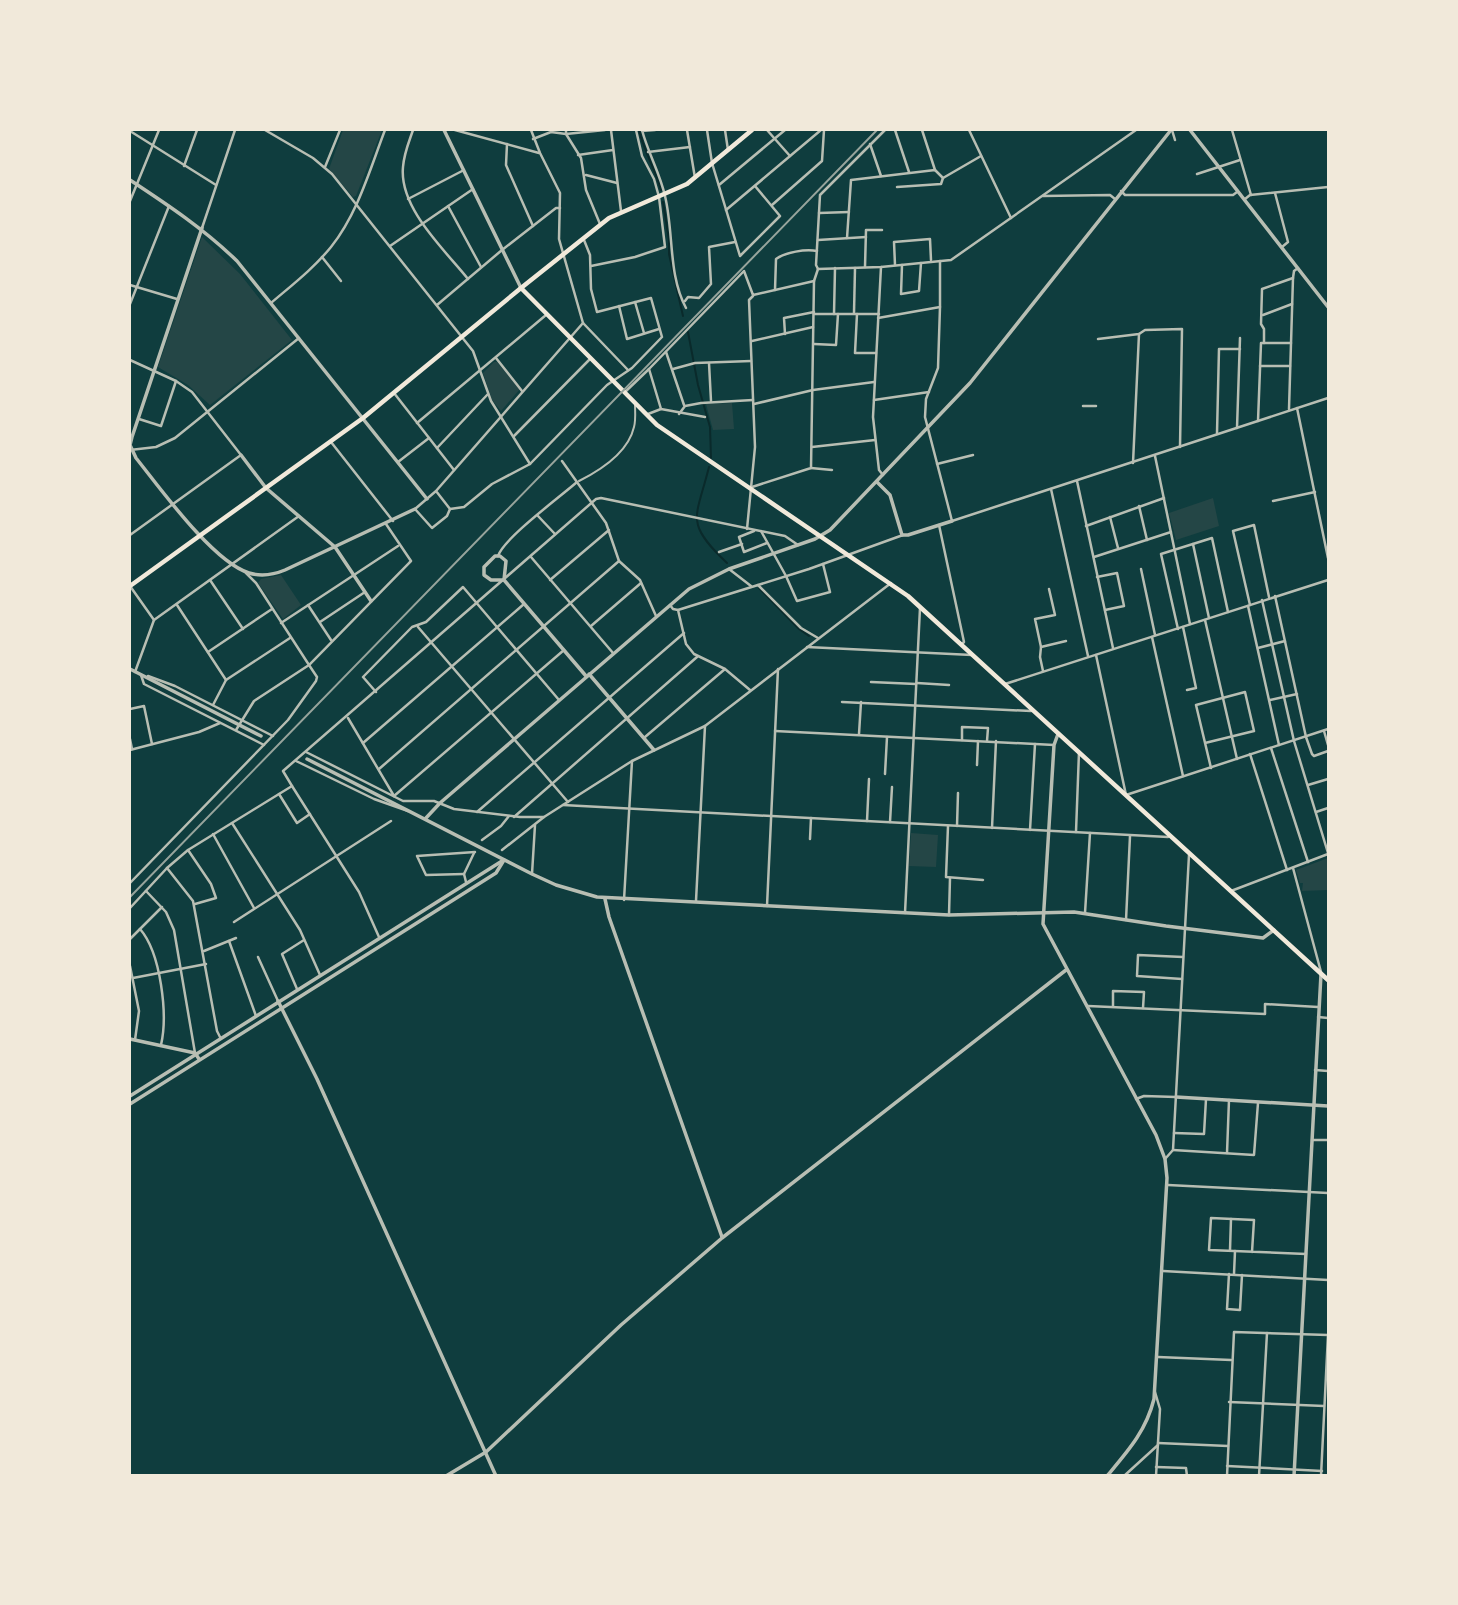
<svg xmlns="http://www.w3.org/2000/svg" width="1458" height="1605" viewBox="0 0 1458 1605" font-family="Spectral,serif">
<rect width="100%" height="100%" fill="#0f3d3e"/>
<g fill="#244646">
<path d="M343,130h39l-26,66 -3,1 -24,-28z"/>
<path d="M202,237l38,37 52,66 -82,65 -22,-20 -30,-18z"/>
<path d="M494,362h3l23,27 -19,22 -9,-11 -9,-27z"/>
<path d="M732,403l2,26 -21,1 -7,-26z"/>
<path d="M1213,498l6,28 -43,14 -7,-27z"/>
<path d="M281,575l20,30 -18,14 -25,-36 3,-4z"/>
<path d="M911,833l27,2 -2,32 -27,-1z"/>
<path d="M1328,858v32l-26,1 1,-8h-3l-4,-13z"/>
</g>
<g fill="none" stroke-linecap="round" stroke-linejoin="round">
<g stroke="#0a2a2b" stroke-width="2">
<path d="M639,130c5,21 16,39 22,60"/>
<path d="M663,202l6,38v14l14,62"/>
<path d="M688,332l10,53 12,42 1,31"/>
<path d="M709,467c-13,52 -25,55 18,96"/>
<path d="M759,588l40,41 10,7"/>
</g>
<path stroke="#b8beb3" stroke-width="2" d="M579,481c22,-11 49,-28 55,-54 2,-7 1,-16 1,-23"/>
<g stroke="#b8beb3" stroke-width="2.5">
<path d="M265,130l48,28 19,16 133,167 8,10 18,50 39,63"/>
<path d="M413,130c-4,12 -9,23 -10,37 -4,41 41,82 65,112"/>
<path d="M455,130l84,23"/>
<path d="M531,130l9,23 20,40 -1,46 24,84 45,47"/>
<path d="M566,130v4l39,-4"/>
<path d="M611,130l10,81"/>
<path d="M642,130c6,23 18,43 23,66 9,37 3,79 21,112"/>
<path d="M687,130l8,48"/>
<path d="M707,130l5,33 28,93 40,-40 -25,-30"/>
<path d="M725,130l3,20"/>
<path d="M767,130l23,26"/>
<path d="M895,130l14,42"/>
<path d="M922,130l13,40"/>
<path d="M969,130l42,88"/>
<path d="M1172,130l3,10"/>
<path d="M1232,130l19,65"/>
<path d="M130,131l86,54"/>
<path d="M642,131l13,-1"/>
<path d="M533,139l18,-7 15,2 15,24 5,32 14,34"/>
<path d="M507,144l-1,21 27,61"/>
<path d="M870,144l11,32"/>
<path d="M648,152l42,-5"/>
<path d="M578,155l35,-5"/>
<path d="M184,166l13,-36"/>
<path d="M325,167l15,-37"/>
<path d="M1197,174l43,-14"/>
<path d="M586,175l31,8"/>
<path d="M719,185l66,-55"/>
<path d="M897,187l44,-3 2,-6"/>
<path d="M1121,191l4,4h108l4,-3"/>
<path d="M1275,193l13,49 -6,5"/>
<path d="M1043,196l67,-1 5,4"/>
<path d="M408,199l56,-29"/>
<path d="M1245,199l5,-4 78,-8"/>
<path d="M130,201l29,-71"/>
<path d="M772,205l50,-44 2,-31"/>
<path d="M448,206l33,61"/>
<path d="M726,210l95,-80"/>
<path d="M819,213l30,-1"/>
<path d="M202,228l33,-98"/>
<path d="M847,238l4,-58 84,-10 8,8 38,-22"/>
<path d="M818,240l48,-3"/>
<path d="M390,246l83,-57"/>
<path d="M322,257l19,24"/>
<path d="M895,265l-1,-23 36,-3 1,21"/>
<path d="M902,265l-1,29 18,-3 2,-28"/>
<path d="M591,266l44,-9 30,-10 -6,-50 -5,-18 -12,-23 -6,-26"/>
<path d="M865,267l1,-37h16"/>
<path d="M881,267l-8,150 6,53 4,5"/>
<path d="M818,269l-2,-4 4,-70 65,-65"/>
<path d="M130,285l47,14"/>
<path d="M775,290l1,-31c10,-7 29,-10 41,-8"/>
<path d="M685,301l3,-4 11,1 12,-14 -2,-37 26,-5"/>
<path d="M635,302l9,31"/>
<path d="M271,303c21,-18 42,-34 60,-56 27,-34 39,-78 54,-117"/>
<path d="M130,304l39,-98"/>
<path d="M437,305l65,-55 54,-42h4"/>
<path d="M619,306l8,33 32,-10"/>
<path d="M940,307l-2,61 -12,31 -1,18 27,104 376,-123"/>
<path d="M854,313l1,-45"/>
<path d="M814,314h65"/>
<path d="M834,314l1,-46"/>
<path d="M857,314l-2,39h21"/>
<path d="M1263,315l29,-11"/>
<path d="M878,318l62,-11v-46"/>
<path d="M785,334l-1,-16 30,-6"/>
<path d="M1098,339l41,-5 6,-4 37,-1 -2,118"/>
<path d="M752,341l61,-14"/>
<path d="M1264,343v-14l-3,-5 1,-35 31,-11"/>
<path d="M814,344l22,1 2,-31"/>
<path d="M666,352l18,53"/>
<path d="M496,358l26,33"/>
<path d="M130,360l46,21 16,11 49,63 -111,80"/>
<path d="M709,363l2,38"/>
<path d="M1260,366h30"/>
<path d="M649,369l12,40 44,8"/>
<path d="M673,369l22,-6 56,-2"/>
<path d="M625,392l24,-23 95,-98 9,24 61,-14"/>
<path d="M394,393l60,77"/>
<path d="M874,400l55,-8"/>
<path d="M754,404l59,-14 61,-8"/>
<path d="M1083,406h13"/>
<path d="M1297,408l31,150"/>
<path d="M1289,409l4,-131 1,-7 4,-3"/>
<path d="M648,414l13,-5"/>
<path d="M679,414l6,-8 16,-3 52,-3"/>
<path d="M139,419l22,7 15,-45"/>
<path d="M1258,421l3,-78h30"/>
<path d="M417,423l129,-108"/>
<path d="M1237,428l3,-90"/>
<path d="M1217,433l2,-84h21"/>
<path d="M514,436l76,-77"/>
<path d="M331,442l62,79"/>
<path d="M812,447l63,-7"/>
<path d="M437,448l51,-54"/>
<path d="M130,450l26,-3 19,-9 124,-100"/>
<path d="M1155,456l35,168"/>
<path d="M562,461l44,62 13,38 21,19 16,36"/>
<path d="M398,462l31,-24"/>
<path d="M1133,463l6,-129"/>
<path d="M937,464l36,-9"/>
<path d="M811,468l21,2"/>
<path d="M1077,481l36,167"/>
<path d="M752,487l59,-19 3,-187 4,-12 63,-2 70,-7 185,-130"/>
<path d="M1051,489l37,167"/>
<path d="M436,491l14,18 -3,7 -15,12 -17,-19 21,-18 147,-168"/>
<path d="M1273,501l42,-9"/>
<path d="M1139,506l8,34"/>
<path d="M450,509l14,-2 28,-23 38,-20 77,-79 25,-17 30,-31 -11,-39 -54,14 -6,-23 -1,-34 -6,-15"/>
<path d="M538,516l17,18"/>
<path d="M1110,517l8,31"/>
<path d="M939,525l25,117 -2,2"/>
<path d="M1086,526l78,-28"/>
<path d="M747,529l8,-82 -6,-147 4,-4"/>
<path d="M754,531l-15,6 5,15 23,-9"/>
<path d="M761,531l25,45 11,25 33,-9 -7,-28"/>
<path d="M1193,544l16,74"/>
<path d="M719,552l23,-8"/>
<path d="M498,556c6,-18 62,-59 79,-74"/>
<path d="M531,557l82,96"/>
<path d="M1094,557l77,-25"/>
<path d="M729,569l22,17"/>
<path d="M1141,569l14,66"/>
<path d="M1097,577l20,-4 7,33 -19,4"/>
<path d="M210,580l33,49"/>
<path d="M550,580l59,-50"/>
<path d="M758,585l43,43 17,10"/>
<path d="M130,586l24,34"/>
<path d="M1049,589l6,26 -20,4 6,28 25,-6"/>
<path d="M1275,596l31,141 6,17 2,2 14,-5"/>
<path d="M1262,600l32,141 34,112"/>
<path d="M177,605l49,75"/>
<path d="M308,605l23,35"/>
<path d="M670,605l3,4 5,1 8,34 8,10 31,15 25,21"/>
<path d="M1250,605l-17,-74 21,-6 15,72"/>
<path d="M1248,606l31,139"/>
<path d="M678,610l131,-41 94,-34"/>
<path d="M1205,620l32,139"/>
<path d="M320,622l45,-30"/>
<path d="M281,623l117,-77"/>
<path d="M591,626l50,-43"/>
<path d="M418,627l150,175"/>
<path d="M1183,627l13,61 -9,2"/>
<path d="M1178,629l-17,-75 51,-16 16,74"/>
<path d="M1152,637l31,139"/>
<path d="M807,647l165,8"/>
<path d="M1041,647l-1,10 3,14"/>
<path d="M1258,648l27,-7"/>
<path d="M208,652l64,-43"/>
<path d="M1096,655l30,140 202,-66"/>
<path d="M135,672l19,-52 145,-104"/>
<path d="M141,675l3,9 120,61"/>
<path d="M148,676l27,10 98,50"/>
<path d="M871,682l45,2"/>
<path d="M917,683l32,2"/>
<path d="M1005,684l323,-104"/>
<path d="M376,692l-13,-15 49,-50 14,-5 37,-35 96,113"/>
<path d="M1270,700l27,-6"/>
<path d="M842,702l189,9"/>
<path d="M213,705l13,-25 64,-42"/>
<path d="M130,709l14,-3 8,38"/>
<path d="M348,718l46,78"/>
<path d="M236,730l18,-29 55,-36 99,-101 3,-3 -25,-37"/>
<path d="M775,731l279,14"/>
<path d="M1324,731l4,14"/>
<path d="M859,734l2,-32"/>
<path d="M645,737l80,-68"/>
<path d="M130,739l2,10"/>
<path d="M962,740v-13l26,1 -1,13"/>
<path d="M363,743l161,-139"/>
<path d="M1205,743l49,-12 -9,-39 -49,13 15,63"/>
<path d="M1271,748l37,114"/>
<path d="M130,750l69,-18 21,-9"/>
<path d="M306,752l97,49h31l20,8 66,8h24"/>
<path d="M1250,754l37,116"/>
<path d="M296,761l78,38 34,12"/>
<path d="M977,765l1,-24"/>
<path d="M379,769l240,-208"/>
<path d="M885,774l2,-37"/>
<path d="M1308,785l20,-6"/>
<path d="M292,786l67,106 20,45"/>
<path d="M279,794l18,29 13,-9"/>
<path d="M394,796l170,-146"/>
<path d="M563,805l605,32"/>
<path d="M477,812l207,-179"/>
<path d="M1316,812l12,-4"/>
<path d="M514,817l183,-160"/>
<path d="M867,821l2,-42"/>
<path d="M890,822l2,-35"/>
<path d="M232,823l68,107 20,45"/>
<path d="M948,826l-2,51 37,3"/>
<path d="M957,826l1,-33"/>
<path d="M992,828l4,-87"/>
<path d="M1030,830l5,-86"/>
<path d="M1076,832l3,-80"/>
<path d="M213,834l41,74"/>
<path d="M810,839l1,-21"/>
<path d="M482,840l19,-14 8,-10"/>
<path d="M188,850l23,34 5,14 -21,6"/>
<path d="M502,850l42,-33 88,-56 73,-35 186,-143"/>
<path d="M167,868l26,33 24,130 3,6"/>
<path d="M1293,868l28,104"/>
<path d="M464,874l-38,1 -9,-19 58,-4"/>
<path d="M532,874l3,-49"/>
<path d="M466,882l-2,-8 10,-21"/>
<path d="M130,883l158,-163 28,-39 1,-4 -8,-12 -53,-82 -10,-10"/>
<path d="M146,891l20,21 8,18 21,123"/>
<path d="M1231,891l97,-37"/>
<path d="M624,900l8,-139"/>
<path d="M696,901l9,-175"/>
<path d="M767,906l11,-237"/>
<path d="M130,908l37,-40 21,-18 104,-64 -9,-15 313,-272 5,-1 184,38 13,9"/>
<path d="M905,913l15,-305"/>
<path d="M1085,913l5,-80"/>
<path d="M949,915l1,-37"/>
<path d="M1126,920l4,-84"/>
<path d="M234,922l157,-101"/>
<path d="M140,929c21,24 28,86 21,116"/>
<path d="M130,939l32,-32"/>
<path d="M229,941l27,75"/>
<path d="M204,951l32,-13"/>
<path d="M258,957l20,44"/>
<path d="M130,966l9,45 -4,29"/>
<path d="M133,978l73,-14"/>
<path d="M1182,979l-45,-3 1,-21 45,2"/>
<path d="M297,989l-15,-35 22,-14"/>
<path d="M1088,1006l177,8v-10l53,3"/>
<path d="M1113,1006v-15l31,1 -1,16"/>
<path d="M1318,1017l10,1"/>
<path d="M1315,1070l13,1"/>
<path d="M1136,1099l8,-3 32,1"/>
<path d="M1174,1133l30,1 2,-35"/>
<path d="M1312,1140h16"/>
<path d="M1173,1150l81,5 4,-52"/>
<path d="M1227,1153l2,-53"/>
<path d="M1165,1159l8,-9 16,-295"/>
<path d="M1168,1185l160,8"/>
<path d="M1230,1250l1,-31"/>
<path d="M1252,1252l2,-32 -43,-2 -2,32 97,4"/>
<path d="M1163,1271l165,9"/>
<path d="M1229,1274l-2,35 13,1 2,-35"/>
<path d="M1234,1274l1,-23"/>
<path d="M1158,1357l73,3"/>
<path d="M1155,1392l5,17 -4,67"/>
<path d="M1229,1402l95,4"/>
<path d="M1158,1443l70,3"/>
<path d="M1227,1466l95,5"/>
<path d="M1156,1467l30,1 1,8"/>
<path d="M1124,1476l34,-31"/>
<path d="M1227,1476l7,-144 94,3 -7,141"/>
<path d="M1259,1476l8,-143"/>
</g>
<g stroke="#b8beb3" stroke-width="3.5">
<path d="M444,130l77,158"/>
<path d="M1190,130l138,177"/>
<path d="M130,180c38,25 74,49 107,81l190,238"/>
<path d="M202,228l-70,209 -2,8 6,13c24,30 77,104 113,115 13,4 24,2 36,-3l130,-61"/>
<path d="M241,455l25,33 69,59 36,54"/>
<path d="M877,482l13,13 12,40h6l44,-14"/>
<path d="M504,580l2,-19 -6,-5h-5l-11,11v8l7,5h13l82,96"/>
<path d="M130,669l131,67"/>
<path d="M589,674l65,76"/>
<path d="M1058,734l-4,11 -11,179 113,211 9,24 2,19 -13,221c-8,32 -26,52 -47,77"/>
<path d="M307,759l225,115 24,11 41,12 352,18 125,-3 92,14 97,12 11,-8"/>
<path d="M426,818l14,-15 249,-214 40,-20 86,-30 15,-9 140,-147 201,-253"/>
<path d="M605,899l4,18 113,320"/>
<path d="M278,1001l39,78 179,397"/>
<path d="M130,1039l65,14 4,6"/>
<path d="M130,1096l372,-235"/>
<path d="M1176,1097l152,9"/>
<path d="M130,1104l366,-231 8,-13"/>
<path d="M446,1476l40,-24 135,-127 101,-87 344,-268"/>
<path d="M1294,1476l27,-502"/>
</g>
<g stroke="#f1e9da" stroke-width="4.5">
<path d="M521,288l88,-70 78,-34 65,-54"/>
<path d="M130,586l233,-168 158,-130 136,137 251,171 420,384"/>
</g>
<path stroke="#97a49c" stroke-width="2" d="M130,897l747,-767"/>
</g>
<rect width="1458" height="1605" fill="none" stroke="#f1e9da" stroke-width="262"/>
</svg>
